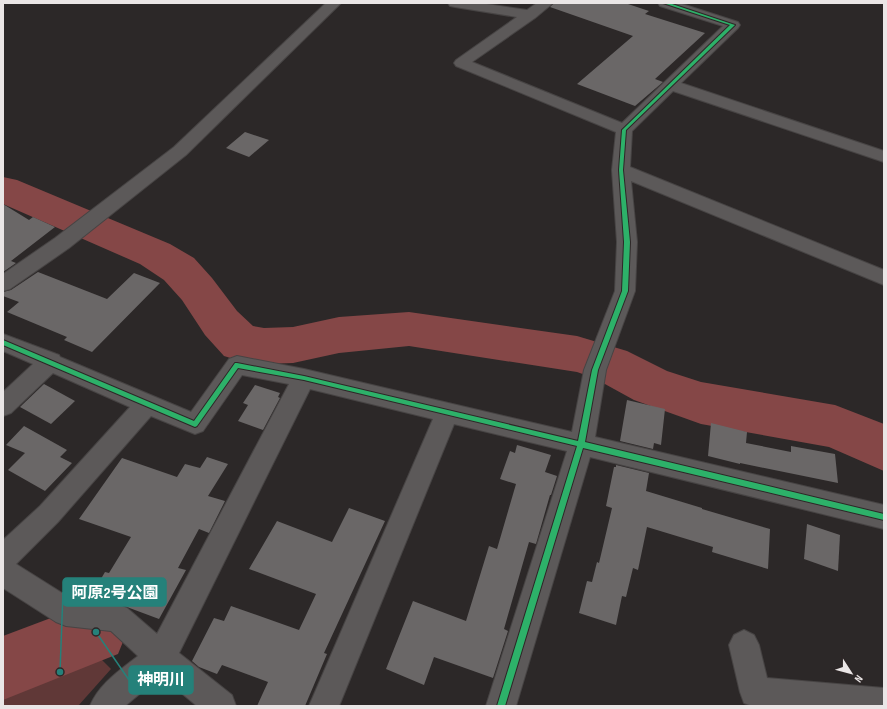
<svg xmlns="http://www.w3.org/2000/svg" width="887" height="709" viewBox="0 0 887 709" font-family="'Sofia Sans Condensed','Noto Sans JP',sans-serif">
<rect width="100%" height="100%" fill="#2c2828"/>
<path fill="#603837" d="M86,644l25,25 -33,37h-75v-30z"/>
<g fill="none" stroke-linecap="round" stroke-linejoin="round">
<g fill="#854747" fill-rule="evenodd">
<path d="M3,177l14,3 153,64 24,14 18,20 25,33 16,15 11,2 29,-1 46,-10 70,-5 168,24 50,15 40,20 34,11 134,23 49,19v47l-55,-24 -128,-23 -67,-24 -40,-22 -17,-6 -168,-26 -70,7 -46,10 -29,1 -24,-3 -16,-5 -19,-21 -23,-35 -18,-20 -24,-16 -137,-60z"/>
<path d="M96,601l22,9 9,22 -9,22 -115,46v-64z"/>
</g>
</g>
<g fill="#6a6767">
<path d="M554,3h71l24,8 -4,3 60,19 -50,46 8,3 -28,24 -58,-22 56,-48 -83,-29z"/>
<path d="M245,132l24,8 -20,17 -23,-9z"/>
<path d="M3,204l26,16 4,-3 22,10 -44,34 5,2 -13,9z"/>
<path d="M38,272l69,27 27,-26 26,10 -68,69 -28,-12 3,-3 -60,-25 12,-10 -16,-6v-4l8,-2z"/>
<path d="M44,384l31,17 -24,23 -31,-17z"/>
<path d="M255,385l25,8 -2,4 2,1 -17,32 -25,-9 10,-16 -5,-2z"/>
<path d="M627,400l38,9 -4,36 -7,-2 -1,6 -33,-8z"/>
<path d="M711,423l36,9 -1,11 45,9v-6l44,8 3,29 -98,-20v1l-32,-8z"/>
<path d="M24,426l43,24 -7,7 12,6 -27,28 -37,-21 17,-17 -19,-8z"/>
<path d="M517,445l34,10 -6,17 12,4 -6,19h-1l-14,49 -7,-2 -25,87 4,2 -15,47 -59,-21 -10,28 -38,-16 27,-68 53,20 23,-75 8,3 19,-65 -16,-5 10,-28 5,2z"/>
<path d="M207,457l21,7 -20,32 17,5 -16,32 -10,-4 -21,39 8,2 -27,49 -67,-25 13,-22 4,1 22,-36 -52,-18 43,-61 55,19 8,-13 15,4z"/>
<path d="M616,465l33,8 -3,18 56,17v1l68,20 -2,40 -56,-17 1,-5 -66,-20 -9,43 -5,-2 -7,29 -4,-1 -6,29 -37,-12 8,-32 5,1 5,-20 2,1 13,-55 -6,-2 8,-39h2z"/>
<path d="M349,508l36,13 -61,132 3,1 -22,52h-48l11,-24 -46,-17 -5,9 -18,-7 -7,-6 22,-43 10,3 7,-15 68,24 17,-36 -67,-25 28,-48 55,21z"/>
<path d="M807,524l33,11 -2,36 -34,-12z"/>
</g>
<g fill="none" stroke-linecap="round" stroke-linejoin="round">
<g stroke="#474444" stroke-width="2">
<g id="minor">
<path d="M326,3h15l-155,152 -117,93 -59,41 -7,2v-17l52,-36 119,-91z"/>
<path d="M448,3h32l47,7 10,-7h16l-18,15 -63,44 150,61 101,-97 -63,-20 -2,-3h21l59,19 2,3 -2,3 -57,55 203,68v11l-211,-71 -41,40 -2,36 254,103v15l-253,-104 6,61 -2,49 -29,79 -11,67 289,68v24l-294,-72 -74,249h-30l81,-255 -113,-27 -115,282h-30l124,-287 -123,-30 -131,264 53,42 4,11h-39l-36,-30 -36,30h-35c9,-22 29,-35 48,-50l-27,-25 -45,-5 -10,-4 -53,-34v-48l37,-34 90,-99 -77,-34 -42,40 -8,3v-24l30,-28 -30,-13v-17l56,21 1,2 131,55 38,-53 8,-3 67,13 268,63 12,-62 31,-79 2,-49 -5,-72 4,-38 -160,-66 -2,-3 2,-3 61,-43 -62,-10 -5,-1zM242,375l47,9 -132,250 -30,-26 -10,-4 -47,-6 -54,-34 42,-42 93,-106 44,18 8,-3z"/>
<path d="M744,630l10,5 5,10 8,33 117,10v18h-132l-8,-3 -4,-11 -11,-47 5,-10z"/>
</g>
</g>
<use href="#minor" fill="#5c5959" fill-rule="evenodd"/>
<g stroke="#2d2727" stroke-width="2">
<path id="cycleway" d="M663,3h6l66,22 -109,105 -3,40 7,72 -2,49 -30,79 -13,72 299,72v6l-301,-72 -78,258h-8l80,-260 -273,-66 -66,-12 -41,58 -2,1 -192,-82v-5l191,81 41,-58h2l67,13 274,65 14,-71 30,-79 2,-49 -5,-72 3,-40 108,-105z"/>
</g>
<use href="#cycleway" fill="#2db169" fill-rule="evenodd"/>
</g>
<path fill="none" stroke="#25817a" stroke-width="1.5" d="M60 672L63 592M96 632L129 680"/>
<g fill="#25817a" stroke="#2d2727" stroke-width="1.5">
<circle cx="60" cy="672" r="4"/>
<circle cx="96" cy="632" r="4"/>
</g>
<g fill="#25817a" stroke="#25817a" stroke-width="1.5">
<rect x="63" y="578" width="103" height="28" rx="4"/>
<rect x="129" y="666" width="64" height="28" rx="4"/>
</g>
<g font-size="16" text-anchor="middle" font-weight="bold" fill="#fff">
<text x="115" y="598">阿原2号公園</text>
<text x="161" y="685">神明川</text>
</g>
<rect width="887" height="709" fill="none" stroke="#eae6e6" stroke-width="8"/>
<g transform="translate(851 673) rotate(126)" stroke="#2d2727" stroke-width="3" paint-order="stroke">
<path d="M0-3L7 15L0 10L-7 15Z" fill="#eae6e6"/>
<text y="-6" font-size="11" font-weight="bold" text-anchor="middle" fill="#eae6e6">N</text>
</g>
</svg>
